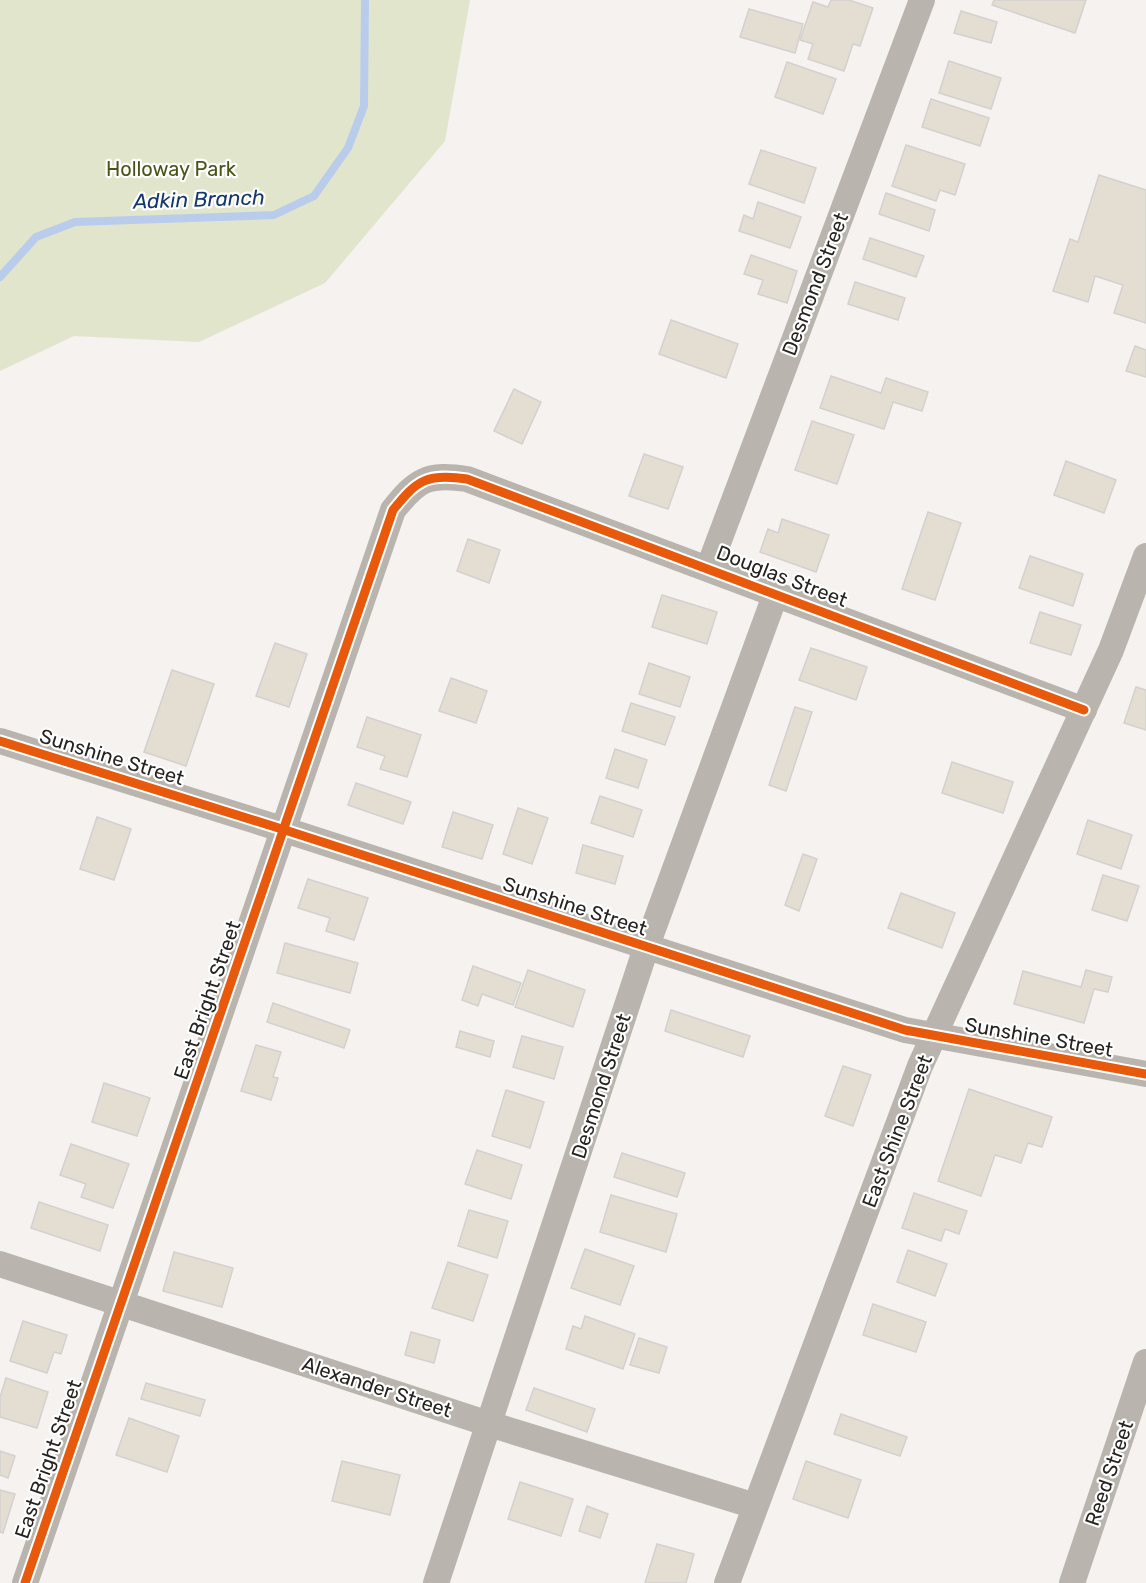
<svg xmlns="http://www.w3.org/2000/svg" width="1146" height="1583" viewBox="0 0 1146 1583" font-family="Rubik,sans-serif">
<rect width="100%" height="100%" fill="#f5f2ef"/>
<path fill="#e1e5cc" d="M0,0h470l-25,141 -120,142 -126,59 -125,-6 -74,35z"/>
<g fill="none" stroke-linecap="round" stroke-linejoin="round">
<path stroke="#b9ccec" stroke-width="8" d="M0,277l36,-40 39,-15 199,-7 40,-19 34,-48 16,-42 1,-106"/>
</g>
<g fill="#e4ddd2" stroke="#d3d1cf" stroke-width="1.5">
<path d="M831,0h18l24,8 -13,38 -7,-2 -9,27 -36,-12 5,-15 -13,-4 13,-38 15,5z"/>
<path d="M994,0h92l-11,33 -83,-28z"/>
<path d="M749,9l54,15 -8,29 -55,-16z"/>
<path d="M961,11l36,11 -6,21 -37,-10z"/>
<path d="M949,61l52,17 -10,31 -52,-16z"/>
<path d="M787,62l49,17 -13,35 -48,-17z"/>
<path d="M931,99l58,19 -9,28 -58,-19z"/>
<path d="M906,145l59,19 -10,31 -15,-5 -4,11 -44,-15z"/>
<path d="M761,150l55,18 -12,35 -55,-19z"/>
<path d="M1099,175l47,15v133l-32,-10 9,-28 -28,-9 -7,26 -35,-11 17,-52 8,3z"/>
<path d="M886,193l49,17 -6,21 -50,-17z"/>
<path d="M758,202l43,15 -11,31 -51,-17 5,-16 9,4z"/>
<path d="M870,238l54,18 -8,21 -53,-18z"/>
<path d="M751,255l46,16 -10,32 -29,-9 5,-14 -19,-6z"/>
<path d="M855,282l50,16 -7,22 -50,-16z"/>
<path d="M671,320l67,24 -12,34 -67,-24z"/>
<path d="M1135,346l11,4v27l-20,-6z"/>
<path d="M831,376l50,17 5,-15 42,14 -6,19 -29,-9 -9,27 -64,-21z"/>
<path d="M514,389l27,13 -19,42 -28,-13z"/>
<path d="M812,421l42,14 -17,49 -42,-14z"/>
<path d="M644,454l39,13 -15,42 -39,-13z"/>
<path d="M1066,461l50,19 -12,33 -50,-18z"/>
<path d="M928,512l33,11 -26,77 -33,-11z"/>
<path d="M782,519l47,16 -13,37 -56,-20 8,-23 10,4z"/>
<path d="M468,539l32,11 -11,33 -32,-12z"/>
<path d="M1030,556l53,18 -10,32 -54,-18z"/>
<path d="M662,595l55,17 -10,32 -55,-17z"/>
<path d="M1040,612l41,13 -10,30 -41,-12z"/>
<path d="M275,643l32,11 -18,53 -33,-11z"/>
<path d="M811,648l56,19 -11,33 -57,-20z"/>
<path d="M649,663l41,14 -10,30 -41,-13z"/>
<path d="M172,670l42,14 -28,82 -42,-14z"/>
<path d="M451,678l36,13 -11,32 -37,-12z"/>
<path d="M1136,687l10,3v40l-22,-7z"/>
<path d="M631,703l44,14 -10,28 -43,-14z"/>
<path d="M795,707l17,5 -26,79 -17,-6z"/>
<path d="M367,717l54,18 -14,42 -27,-8 5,-13 -28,-9z"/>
<path d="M615,749l32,11 -9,28 -32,-10z"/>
<path d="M952,762l61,20 -10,31 -61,-20z"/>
<path d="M356,783l55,19 -8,22 -55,-19z"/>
<path d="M600,796l42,14 -9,27 -42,-14z"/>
<path d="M518,808l30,10 -16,46 -29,-10z"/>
<path d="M453,812l40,13 -11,34 -40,-12z"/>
<path d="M97,817l34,12 -17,51 -34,-11z"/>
<path d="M1088,820l44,15 -11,34 -44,-15z"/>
<path d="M583,845l40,11 -8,28 -39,-11z"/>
<path d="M803,854l14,5 -18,52 -14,-6z"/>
<path d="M1103,875l36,11 -12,35 -35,-11z"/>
<path d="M308,879l60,19 -14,42 -28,-9 4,-13 -32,-10z"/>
<path d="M901,893l54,20 -13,35 -54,-20z"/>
<path d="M285,943l73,20 -8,30 -73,-20z"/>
<path d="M473,966l48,17 -8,22 -31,-11 -4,12 -16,-6z"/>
<path d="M528,970l57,20 -12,37 -58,-20z"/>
<path d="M1086,970l26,7 -4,15 -14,-3 -10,34 -70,-19 9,-33 58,16z"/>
<path d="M273,1003l77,27 -6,18 -77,-26z"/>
<path d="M671,1010l79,26 -7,21 -78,-26z"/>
<path d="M460,1031l34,10 -4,16 -34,-10z"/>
<path d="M522,1036l41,11 -9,32 -41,-12z"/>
<path d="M256,1045l25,7 -8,25 5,1 -7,22 -30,-9z"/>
<path d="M843,1066l28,9 -18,51 -28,-10z"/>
<path d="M104,1083l46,15 -13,38 -45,-14z"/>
<path d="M969,1089l83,28 -10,30 -14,-4 -7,20 -26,-8 -14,41 -43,-15z"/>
<path d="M506,1090l38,12 -14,46 -38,-12z"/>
<path d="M71,1144l58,20 -16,44 -32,-11 5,-13 -26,-9z"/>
<path d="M477,1150l45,15 -11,34 -46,-15z"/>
<path d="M622,1153l63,20 -8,24 -63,-20z"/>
<path d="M914,1193l53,18 -8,23 -14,-5 -4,12 -39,-13z"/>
<path d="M611,1195l66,19 -11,38 -66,-20z"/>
<path d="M39,1202l69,23 -8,26 -69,-23z"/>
<path d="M469,1210l39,11 -11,37 -39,-12z"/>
<path d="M585,1249l49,17 -14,39 -49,-17z"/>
<path d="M908,1250l39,14 -12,32 -38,-14z"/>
<path d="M174,1252l59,16 -11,39 -59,-16z"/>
<path d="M448,1262l40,13 -15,46 -41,-13z"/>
<path d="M873,1304l53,18 -10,30 -53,-17z"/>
<path d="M585,1316l50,18 -12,35 -57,-20 7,-23 8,3z"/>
<path d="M23,1321l44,14 -6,19 -7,-2 -7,21 -37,-12z"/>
<path d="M411,1332l29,8 -6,23 -29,-8z"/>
<path d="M639,1338l28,9 -8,26 -29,-8z"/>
<path d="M6,1378l42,14 -11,36 -37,-11v-20z"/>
<path d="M146,1383l59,17 -5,16 -59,-17z"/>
<path d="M534,1388l61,21 -8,23 -61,-22z"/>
<path d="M841,1414l66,23 -7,19 -66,-22z"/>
<path d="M129,1418l50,18 -12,36 -51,-17z"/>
<path d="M0,1451l15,5 -7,22 -8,-3z"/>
<path d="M342,1461l58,14 -10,40 -58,-14z"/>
<path d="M806,1461l55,19 -13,38 -55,-19z"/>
<path d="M520,1482l53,17 -12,37 -53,-17z"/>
<path d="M0,1490l15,4 -12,39 -3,-1z"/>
<path d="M587,1506l21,8 -8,24 -21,-7z"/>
<path d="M657,1544l37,10 -8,29h-41z"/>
</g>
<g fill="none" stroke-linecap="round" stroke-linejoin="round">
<g stroke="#b9b5ae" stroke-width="26">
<path d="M709,567l213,-567"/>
<path d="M0,741l285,89 620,200 241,44"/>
<path d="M0,1264l489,160 266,82"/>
<path d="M25,1583l368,-1073c24,-30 34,-37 74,-31l617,231"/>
<path d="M436,1583l210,-635 130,-355"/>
<path d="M727,1583l193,-517 191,-416 35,-94"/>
<path d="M1072,1583l74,-221"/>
</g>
<g stroke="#fff" stroke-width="13">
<g id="cycleway">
<path d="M0,741l285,89 620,200 241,44"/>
<path d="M25,1583l368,-1073c24,-30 34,-37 74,-31l617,231"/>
</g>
</g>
<use href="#cycleway" stroke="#e8590c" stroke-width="9"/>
</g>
<g text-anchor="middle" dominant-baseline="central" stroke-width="4.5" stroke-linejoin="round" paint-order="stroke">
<g font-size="20" fill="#4a5417" stroke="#fff">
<text x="171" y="169">Holloway Park</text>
</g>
<g font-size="20" fill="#262421" stroke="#fff">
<text transform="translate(815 284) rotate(-69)">Desmond Street</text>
<text transform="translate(782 576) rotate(21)">Douglas Street</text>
<text transform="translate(112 757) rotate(17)">Sunshine Street</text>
<text transform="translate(575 906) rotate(18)">Sunshine Street</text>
<text transform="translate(207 1000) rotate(-71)">East Bright Street</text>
<text transform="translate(1039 1037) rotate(10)">Sunshine Street</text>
<text transform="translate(601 1086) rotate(-72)">Desmond Street</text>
<text transform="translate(897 1131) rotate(-69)">East Shine Street</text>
<text transform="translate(377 1387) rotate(18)">Alexander Street</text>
<text transform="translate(48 1459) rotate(-71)">East Bright Street</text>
<text transform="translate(1109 1473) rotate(-71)">Reed Street</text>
</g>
<g font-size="21" font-style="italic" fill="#15376f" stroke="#fff">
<text transform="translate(199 199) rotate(-2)">Adkin Branch</text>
</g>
</g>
</svg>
